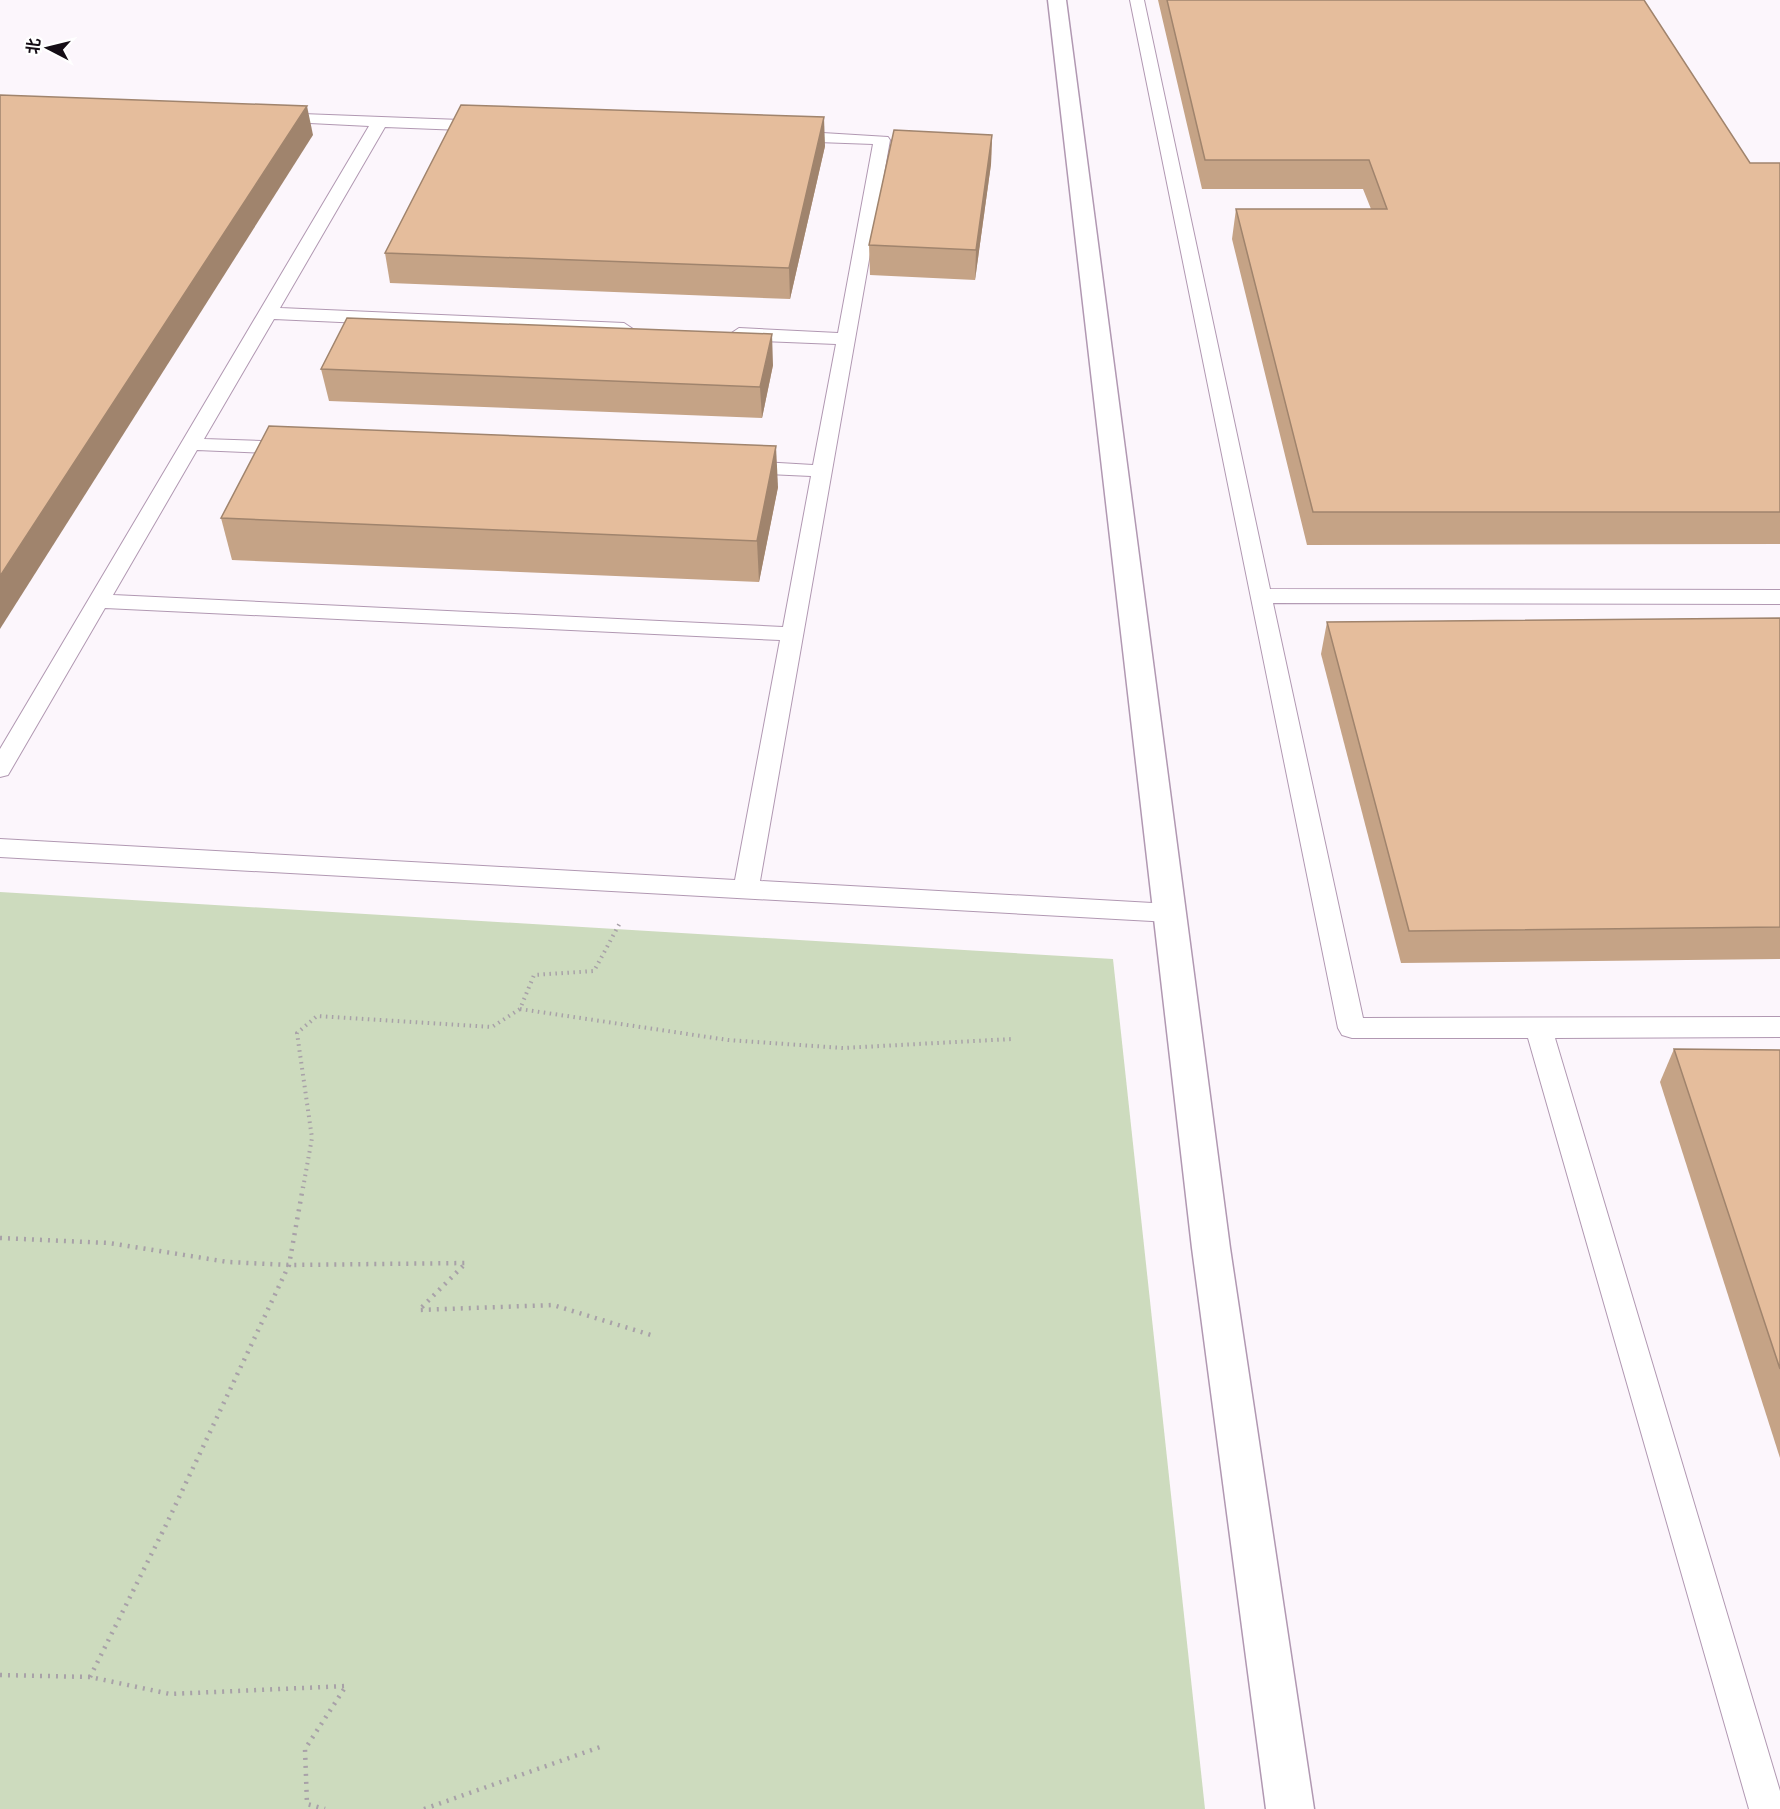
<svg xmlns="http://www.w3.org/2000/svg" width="1780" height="1809" viewBox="0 0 1780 1809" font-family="'IBM Plex Serif','Noto Sans SC',serif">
<rect width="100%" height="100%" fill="#fcf6fc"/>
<path fill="#cddbbe" d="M0,892l1113,67 92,850h-1205z"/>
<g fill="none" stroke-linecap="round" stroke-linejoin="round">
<g stroke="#b198b2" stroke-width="2">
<g id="lane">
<path d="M1130,0h14l126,589 510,1v14l-507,-1 90,415 417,-1v20l-225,1 225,753v18h-31l-221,-771h-176l-10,-3 -4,-7z"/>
<path d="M276,113l211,8 8,5 -8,5 -102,-4 -105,181 344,15 9,6 -9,6 -350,-16 -70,120 89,3 7,2 3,4 -3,4 -7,2 -96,-4 -84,145 670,32 28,-151 -68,-3 -7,-2 -3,-4 3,-4 7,-2 70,4 23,-121 -97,-4 -9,-6 9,-6 99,5 35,-189 -83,-3 -8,-5 8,-5 98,6 2,3 -130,741 410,23 9,2 4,7 -4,7 -9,2 -1170,-65v-18l735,41 45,-240 -675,-32 -97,167 -8,2v-28l369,-623 -99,-5 -2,-3 2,-3z"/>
</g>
</g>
<g stroke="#b198b2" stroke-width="3">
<path id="street" d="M1048,0h18l164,1248 84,561h-48l-74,-561z"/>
</g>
<g stroke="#a8a1a8" stroke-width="4" stroke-dasharray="1.5 4.5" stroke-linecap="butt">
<path d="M520,1009l208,31 115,8 169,-9"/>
<path d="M303,1188l9,-50 -15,-105 20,-17 175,11 28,-18 14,-34 60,-4 27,-50"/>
</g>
<g stroke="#a8a1a8" stroke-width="4.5" stroke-dasharray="2 6" stroke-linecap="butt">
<path d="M0,1238l109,5 119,19 61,3 177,-2 -47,47 134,-5 98,30"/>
<path d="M0,1675l90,2 80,17 176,-8 -41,63 2,55 18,5"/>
<path d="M90,1677l76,-152 123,-260 14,-78"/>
<path d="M424,1809l179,-63"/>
</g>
<use href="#lane" fill="#fff" fill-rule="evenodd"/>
<use href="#street" fill="#fff" fill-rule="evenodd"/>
</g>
<g fill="#c5a386">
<path d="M1158,0h486l106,163h30v381l-473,1 -75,-306 4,-30h135l-8,-20h-161z"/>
<path d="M992,135l-1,29 -16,116 -105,-5 -1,-30z"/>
<path d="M825,146l-35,153 -400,-16 -5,-30z"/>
<path d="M773,365l-11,53 -433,-17 -8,-32z"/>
<path d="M778,487l-19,95 -527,-22 -11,-42z"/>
<path d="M1780,618v341l-379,4 -80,-309 6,-32z"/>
<path d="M1674,1049l106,1v408l-120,-376z"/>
</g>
<g fill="#a0846d">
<path d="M307,106l6,29 -313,494v-53z"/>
<path d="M824,117l1,29 -35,153 -1,-31z"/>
<path d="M992,135l-1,29 -16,116 1,-30z"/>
<path d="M772,334l1,31 -11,53 -2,-31z"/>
<path d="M776,446l2,41 -19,95 -2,-41z"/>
</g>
<g fill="#e5bd9c" stroke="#a0846d" stroke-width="1.5">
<path d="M1167,0h477l106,163h30v349h-467l-77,-303h151l-18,-49h-164z"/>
<path d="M0,95l307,11 -307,470z"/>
<path d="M461,105l363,12 -35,151 -404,-15z"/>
<path d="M894,130l98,5 -16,115 -107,-5z"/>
<path d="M347,318l425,16 -12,53 -439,-18z"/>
<path d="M269,426l507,20 -19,95 -536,-23z"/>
<path d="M1780,618v309l-371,4 -82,-309z"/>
<path d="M1674,1049l106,1v319z"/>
</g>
<g transform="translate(48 48) rotate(277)" stroke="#ffffff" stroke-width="4.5" paint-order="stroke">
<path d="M0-4.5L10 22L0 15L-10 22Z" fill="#150d16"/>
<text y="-9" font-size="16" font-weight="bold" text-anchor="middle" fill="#150d16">北</text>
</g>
</svg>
